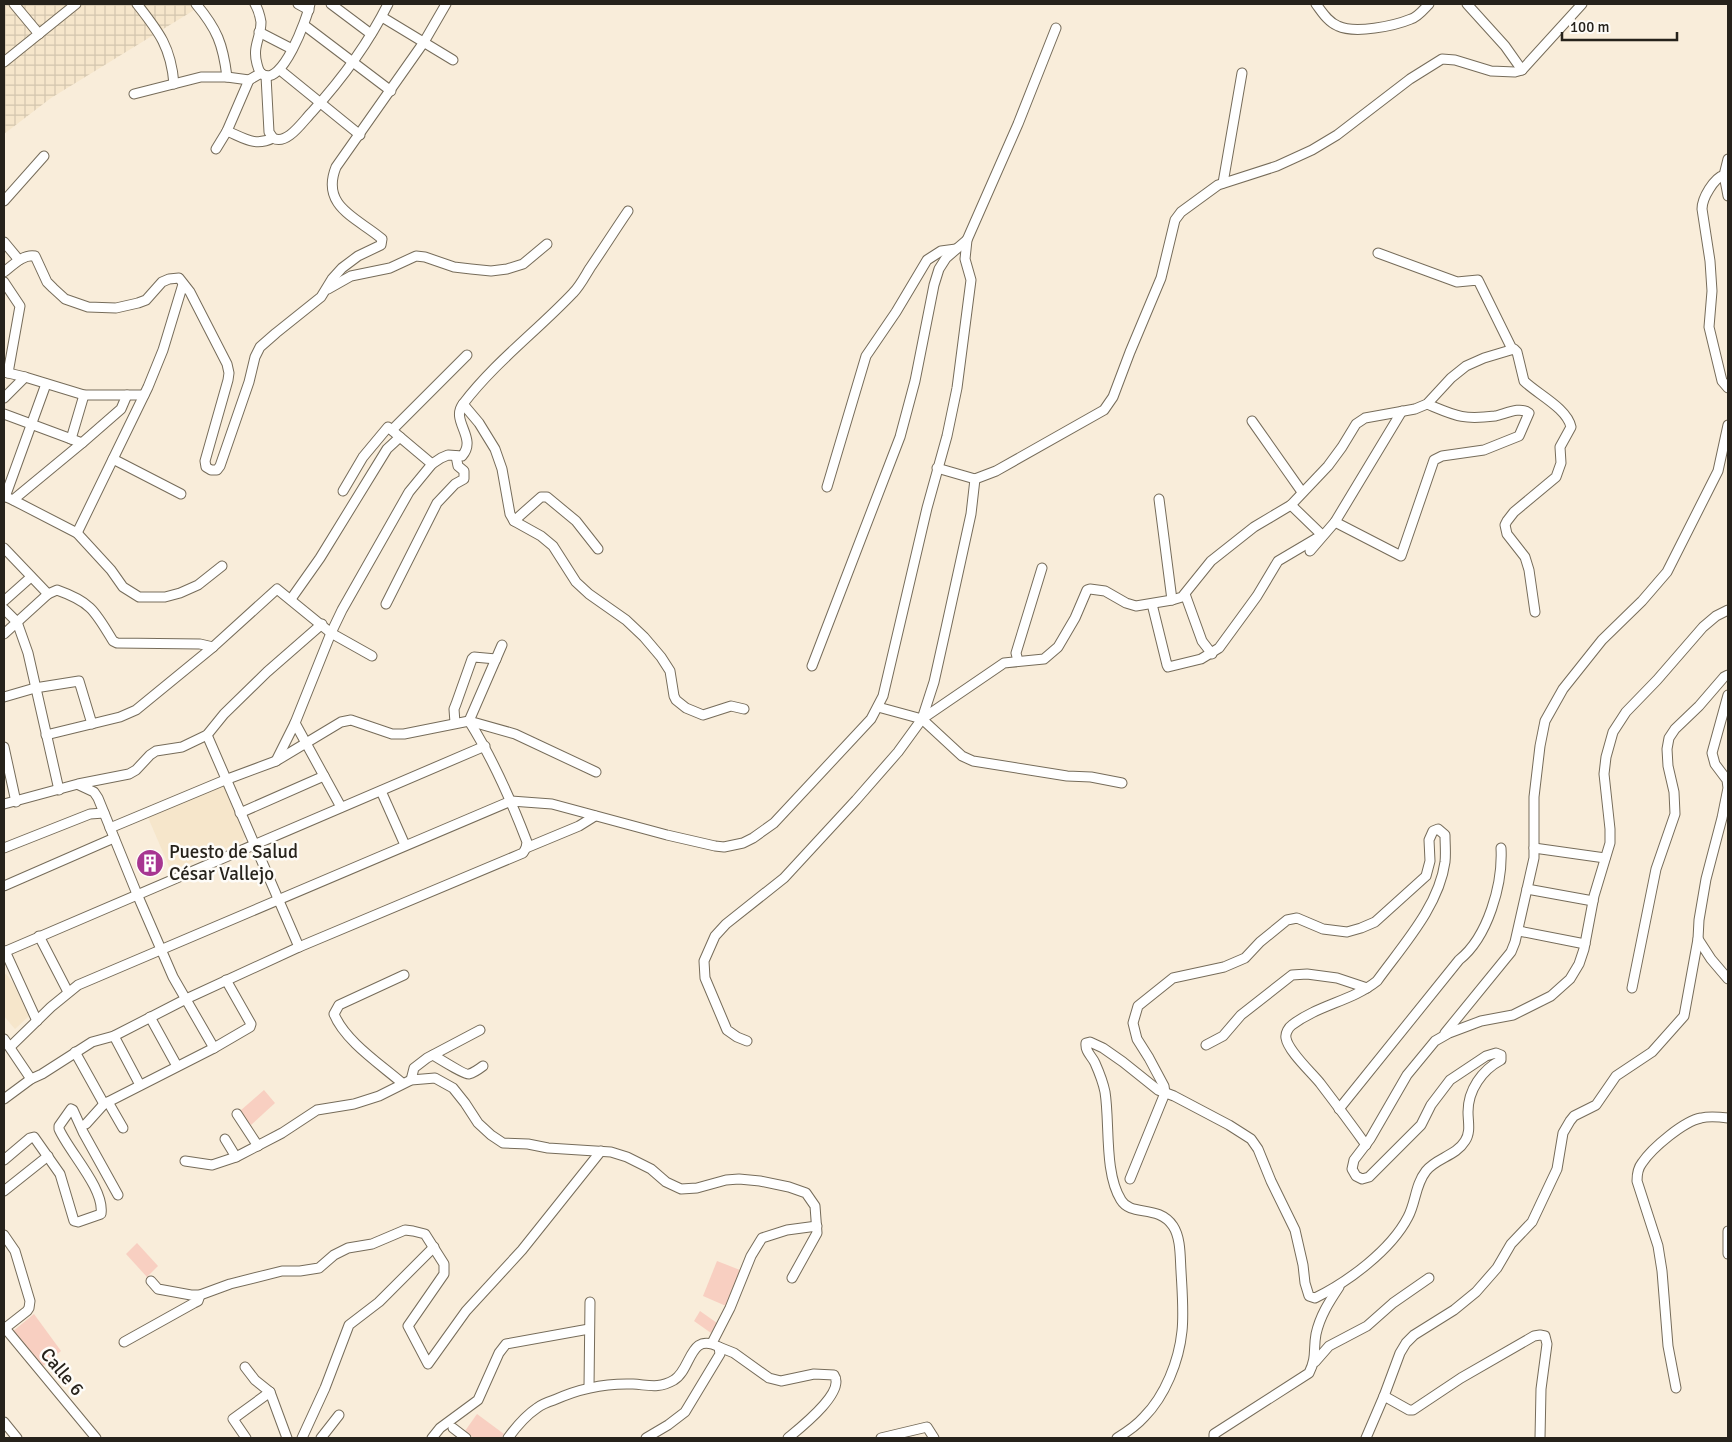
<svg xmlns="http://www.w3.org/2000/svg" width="1732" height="1442" viewBox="0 0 1732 1442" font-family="Signika,sans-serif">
<defs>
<pattern id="industrial-grid" width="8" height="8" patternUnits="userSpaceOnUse" patternTransform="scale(1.25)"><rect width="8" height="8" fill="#f6e6cb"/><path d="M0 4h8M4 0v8" fill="none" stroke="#d3c5ae"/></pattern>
</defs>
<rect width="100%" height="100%" fill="#f9edda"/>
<g fill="#f6e6cb">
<path d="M223,785l22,52 -3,5 -20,8 -4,-2 -5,2 -1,4 -41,17 -24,-56z"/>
<path d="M6,974l7,9 16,33 -14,13 -11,-13v-41z"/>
</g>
<path fill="url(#industrial-grid)" d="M4,4h200l-153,94 -47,36z"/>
<g fill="#f8cfc1">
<path d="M264,1090l11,13 -24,22 -11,-14z"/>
<path d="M137,1243l21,23 -11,11 -21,-23z"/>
<path d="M717,1261l23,9 -14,36 -23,-10z"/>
<path d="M700,1311l17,12 -6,10 -17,-12z"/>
<path d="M34,1314l27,37 -18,15 -31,-34z"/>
<path d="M477,1414l27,20 -3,4h-27l-9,-7z"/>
</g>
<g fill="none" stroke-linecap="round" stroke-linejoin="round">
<g stroke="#766c5a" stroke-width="11">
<g id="minor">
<path d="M14,4l25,30"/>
<path d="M137,4c22,28 34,43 37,80"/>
<path d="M196,4c21,25 27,40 31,73"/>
<path d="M255,4c3,5 5,12 6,18 0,16 -9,24 -4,42 1,4 2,8 5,10 20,14 45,-56 48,-70"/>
<path d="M298,4l11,6"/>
<path d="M331,4l40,30"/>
<path d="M1316,4c6,8 12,18 22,22 17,8 56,0 73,-7 7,-2 13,-10 18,-15"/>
<path d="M1467,4l38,42 17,24"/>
<path d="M382,17l71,43"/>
<path d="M304,25l87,66"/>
<path d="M259,32l33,17"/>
<path d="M4,62l72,-58"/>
<path d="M280,70l80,65"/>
<path d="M266,76l3,56 4,6c14,8 30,-17 39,-26 30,-33 56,-68 76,-108"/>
<path d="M134,94l67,-17h26l22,3 12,-7"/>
<path d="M227,131c17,7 28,16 46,7"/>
<path d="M216,149l11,-18 22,-51"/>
<path d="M1728,159l-4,16c-10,3 -22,23 -22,34l8,52 2,30 -3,36 13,54 6,7"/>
<path d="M1724,175l4,21"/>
<path d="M1223,183l19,-110"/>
<path d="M4,201l40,-45"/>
<path d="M4,242l15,18"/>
<path d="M1378,253l79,29 21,-2 34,69"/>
<path d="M4,272c9,-7 19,-18 31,-16l12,26 6,6 12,11 23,8 28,1 22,-5 8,-3 16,-18 7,-3 10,-1 11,14 37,72 2,9 -1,7 -23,81 1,6 5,3h6l3,-4 29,-84 6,-25 5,-10 16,-14 45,-36 11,-18 10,-11 16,-12 23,-11 1,-6c-24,-21 -62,-32 -46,-72l88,-125 22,-38"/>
<path d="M4,282l16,24 -12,67"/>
<path d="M328,289l23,-13 39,-8 26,-12 9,1 29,10 17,2 20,2 16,-2 16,-5 24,-20"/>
<path d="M4,372l21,5 59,18h60"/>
<path d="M4,398l21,-21"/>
<path d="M463,404l16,19 16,26 7,20 8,45 4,7 27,15 12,10 23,36 13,12 37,26 18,17 17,20 9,14 4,25 2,4 10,8 17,7 28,-9 13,3"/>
<path d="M4,414l78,29"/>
<path d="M1252,421l50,71"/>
<path d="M392,430l75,-75"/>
<path d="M71,439l13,-44"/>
<path d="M113,459l68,35"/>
<path d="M937,468l38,11 21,-8 108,-61 9,-13 17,-45 31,-74 14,-58 6,-8 37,-27 59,-19 35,-16 25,-15 73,-56 32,-20 13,1 36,11 24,1 7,-2 60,-66"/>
<path d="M827,487l39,-131 30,-44 31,-52 14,-9 15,-2"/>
<path d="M343,491l20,-34 25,-30 44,37"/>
<path d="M4,496l9,4 64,33 34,37 12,17 16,10h26l15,-4 18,-8 24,-19"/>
<path d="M5,497l41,-113"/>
<path d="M1159,499l13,101"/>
<path d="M13,500l69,-57 39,-34 6,-14"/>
<path d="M514,521l27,-24h6l29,24 22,28"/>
<path d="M1335,522l66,34 33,-96 8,-4 42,-6 35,-14 10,-23c-9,-7 -24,1 -34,3 -33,4 -39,0 -68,-12"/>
<path d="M77,533l71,-146 15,-37 20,-66"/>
<path d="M4,548l44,46"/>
<path d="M1310,551l25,-29 67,-111"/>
<path d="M1185,594l17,47 10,13"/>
<path d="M291,599l29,-41 67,-109 13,-12"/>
<path d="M4,601l27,-24"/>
<path d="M386,604l51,-101 18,-19 9,-5v-8l-6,-5 -2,-10"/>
<path d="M1152,604l15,61 1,2 33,-8 18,-11 38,-52 21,-35 44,-26 -31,-30"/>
<path d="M4,609l13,13 11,31 31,137"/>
<path d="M4,634l44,-40 9,-4c34,12 38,21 56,51l4,2 83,1 13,3"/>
<path d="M502,645l-33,76c24,38 42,79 58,121l-1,6"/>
<path d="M1018,661l-2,-8 26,-85"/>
<path d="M812,666l88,-229 15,-56 19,-96 5,-16 7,-11 21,-18"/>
<path d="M4,697l31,-9 44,-7 13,43"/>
<path d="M878,707l44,12 82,-56 40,-4 14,-12 17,-29 12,-28 3,-1 15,2 21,12 10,3 36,-6 10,-3 29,-36 43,-34 37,-22 37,-39 14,-19 14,-23 9,-6 50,-9 12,-5 24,-26 15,-12 18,-8 30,-9 3,3 7,29c13,13 43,27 47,46l-11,20 1,16 -5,14 -42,35 -7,9 -2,4 2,9 18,23 4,13 6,42"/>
<path d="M922,719l40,37 11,5 94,15 24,1 31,6"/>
<path d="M455,723l-1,-14 2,-5 16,-45 2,-2 22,2"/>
<path d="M46,735l74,-18 16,-7 77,-63 64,-58 54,44 41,23"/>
<path d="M207,735l92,212"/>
<path d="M4,747l12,55"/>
<path d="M276,761l19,-38"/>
<path d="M79,785l15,7 4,6 39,96 36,83 41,71"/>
<path d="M381,791l24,54"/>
<path d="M4,804l74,-20 51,-10 7,-4 14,-15 6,-4 26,-4 25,-12 17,-21 43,-42 55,-48"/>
<path d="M341,807l-46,-84 36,-90 11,-23 67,-118 23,-28 9,-6 7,-3 14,1c16,-18 -12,-35 1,-52 32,-42 74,-73 110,-111 7,-7 12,-17 17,-25 13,-19 25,-38 38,-57"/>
<path d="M240,813l84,-37"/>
<path d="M110,828l115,-48 51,-19 65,-39 10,-2 41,14h12l65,-13 46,13 81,38"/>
<path d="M4,848l86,-34 14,-1"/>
<path d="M1534,848l71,10"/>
<path d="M4,886l110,-48"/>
<path d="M1527,889l66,12"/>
<path d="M1519,931l66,13"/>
<path d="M39,936l29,56"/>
<path d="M1698,939l13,20 17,20"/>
<path d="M5,951l32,70"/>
<path d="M4,952l481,-206"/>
<path d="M1632,988l24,-119 19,-55 -1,-22 -6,-26 -1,-17 2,-11 6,-9 24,-23 25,-29 4,-2"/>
<path d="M150,1017l27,49"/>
<path d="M1445,1033l66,-81 4,-10 19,-84v-61l6,-51 5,-25 18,-32 39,-49 40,-39 25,-29 51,-101 10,-46"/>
<path d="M114,1036l26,49"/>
<path d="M4,1039l27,40"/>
<path d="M747,1041l-10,-4 -10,-7 -22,-52 -1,-17 11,-25 11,-12 58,-46 72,-78 42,-48 24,-33 12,-37 12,-54 25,-114 4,-35"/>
<path d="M1206,1045l17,-9 18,-21 51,-40 15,-1 30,4 30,10"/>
<path d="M10,1047l41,-40 27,-22 433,-184 41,3 115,31 48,11 9,1 19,-4 10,-5 21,-15 97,-104 12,-23 44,-188 20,-72 10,-48 14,-108 -6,-21 2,-19 51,-116 38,-96"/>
<path d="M75,1052l29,52"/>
<path d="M433,1055c5,3 32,20 36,19 4,-1 10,-5 14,-8"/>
<path d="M411,1080l3,-12 13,-10 53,-28"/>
<path d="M402,1083c-22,-19 -57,-42 -68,-69l5,-9 65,-30"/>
<path d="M4,1099l27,-20 11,-5 50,-32 22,-6 72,-37 113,-52 224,-94 3,-5 53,-22 16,-10"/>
<path d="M108,1102l15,26"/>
<path d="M1339,1109l120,-149c29,-23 44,-76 42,-112"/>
<path d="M237,1114l21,32"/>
<path d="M86,1124l18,-20 110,-56 36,-21 1,-3 -25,-44"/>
<path d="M225,1139l11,18"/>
<path d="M4,1160l26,-22 4,-1 26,37 14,47 4,1 23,-8c4,-25 -32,-62 -42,-85v-3l12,-17 2,1 10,22 35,63"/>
<path d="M185,1161l27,4 24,-8 46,-24 35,-23 37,-6 25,-8 32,-16 24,-2 18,10 12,15 13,20 13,12 12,8 25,1 20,4 63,4 16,5 24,12 15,13 15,7 16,-1 29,-8 13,-1 21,2 29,6 17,6 9,13 2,27 -25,45"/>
<path d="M1130,1179l35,-86 -1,-7 -15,-28 -12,-19 -4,-16 5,-17 35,-28 51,-11 21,-9 15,-16 27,-22 10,-2 26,11 24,3 14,-4 14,-6 51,-46 4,-15 -1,-21 4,-9 5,-2 7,6c0,9 1,18 0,27 -6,44 -42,83 -68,119 -25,20 -59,24 -85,44 -3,2 -7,8 -6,13 2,13 25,34 34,45 16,21 31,41 46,62"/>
<path d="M4,1191l44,-35"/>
<path d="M1728,1231v23"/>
<path d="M4,1235l11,16 15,50 -1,7 -2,3 -23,18"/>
<path d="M151,1281l7,8 33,6h9l30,-11 52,-13h18l19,-3 15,-13 14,-7 24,-4 33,-14 8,1 12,3 19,30v10l-36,52 20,38 38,-53 56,-61 79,-99"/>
<path d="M4,1327l92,111"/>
<path d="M124,1342l70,-39 4,-2 2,-6"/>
<path d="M712,1343l18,-35 21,-52 11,-18 25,-8 30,-4"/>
<path d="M719,1347l15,6 35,25 12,3 33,-7 20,1c12,17 -34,53 -46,63"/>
<path d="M1315,1362l14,-16 38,-20 26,-23 36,-25"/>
<path d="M245,1367l10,13 15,12 17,46"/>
<path d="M589,1387l1,-85"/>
<path d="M1676,1388l-8,-42 -6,-75 -4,-25 -21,-65c0,-6 1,-13 5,-18 10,-15 42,-42 59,-45 8,-2 19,-1 27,0"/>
<path d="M1384,1396l25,14h4l48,-32 73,-42 6,-1 5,1 2,8 -6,45 -1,49"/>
<path d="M4,1422l13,16"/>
<path d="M453,1428l13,10"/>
<path d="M246,1438l-13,-19 37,-27"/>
<path d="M302,1438l23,-50 24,-63 30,-23 55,-55"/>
<path d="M321,1438l18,-23"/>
<path d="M432,1438l8,-10 38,-28 21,-47 7,-9 83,-15"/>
<path d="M508,1438c8,-11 17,-22 29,-30 5,-4 11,-6 17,-8 26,-12 51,-17 79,-16 16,1 25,5 41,-4 18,-11 15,-49 45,-33l1,7 -35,58 -17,13 -22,13"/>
<path d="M881,1438l46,-11 7,11"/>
<path d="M1117,1438c10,-6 19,-12 27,-21 21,-21 35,-56 38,-86 2,-19 0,-41 -1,-60 -1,-14 0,-33 -8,-45 -15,-22 -42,-9 -52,-26 -17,-27 -11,-77 -16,-108 -2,-10 -6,-20 -10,-29 -3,-7 -10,-11 -9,-20l4,-1 13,6 20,14 35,28 16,6 55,29 22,14 7,10 13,32 24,49 8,35 2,18 4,13 6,2c33,-16 76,-48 93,-81 8,-15 7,-32 18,-46 10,-13 30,-15 39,-30 6,-9 3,-19 3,-29 0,-22 14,-42 33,-52v-5l-5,-2 -10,3 -36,24 -19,25 -10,20 -52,52 -7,2 -6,-3 -4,-7 2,-9 16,-21 37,-64 28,-34 14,-8 32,-12 32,-6 38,-19 19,-17 9,-15 5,-15 10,-53 16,-53v-14l-6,-55 2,-17 7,-25 13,-20 31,-32 46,-53 13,-11 12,-6"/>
<path d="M1214,1438v-4l95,-61c8,-16 4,-23 7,-39 4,-18 13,-32 23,-47"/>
<path d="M1366,1438l18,-42 16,-43 6,-10 8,-8 40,-25 22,-18 21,-24 14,-24 21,-22 25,-53 6,-36 7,-12 4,-5 22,-11 20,-29 36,-24 32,-36 14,-77 1,-19 7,-41 16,-61 6,-30 -1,-8 -12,-16 -3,-11 16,-58"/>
</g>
</g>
<use href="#minor" stroke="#fff" stroke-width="9"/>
</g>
<defs>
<g id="building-disc" transform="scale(1.4375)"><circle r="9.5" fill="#a73591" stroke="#fefcf8"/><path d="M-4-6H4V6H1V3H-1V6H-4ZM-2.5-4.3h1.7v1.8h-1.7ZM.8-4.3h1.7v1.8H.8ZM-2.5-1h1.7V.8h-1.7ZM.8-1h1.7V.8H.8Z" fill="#fff"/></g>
</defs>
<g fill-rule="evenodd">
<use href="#building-disc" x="150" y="863"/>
</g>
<g text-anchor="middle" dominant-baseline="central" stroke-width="5" stroke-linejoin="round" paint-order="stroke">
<g font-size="19" fill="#26221b" stroke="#fefcf8" text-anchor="start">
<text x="169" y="852">Puesto de Salud<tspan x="169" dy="22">César Vallejo</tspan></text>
</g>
<g font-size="19" fill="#26221b" stroke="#fefcf8">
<text transform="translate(62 1372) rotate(50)">Calle 6</text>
</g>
</g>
<rect width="1732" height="1442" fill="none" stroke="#26221b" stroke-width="10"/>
<path d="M1562 32v8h115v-8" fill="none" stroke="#26221b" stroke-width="2.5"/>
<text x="1570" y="32" font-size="15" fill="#26221b" stroke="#fefcf8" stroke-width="4" paint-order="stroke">100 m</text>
</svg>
